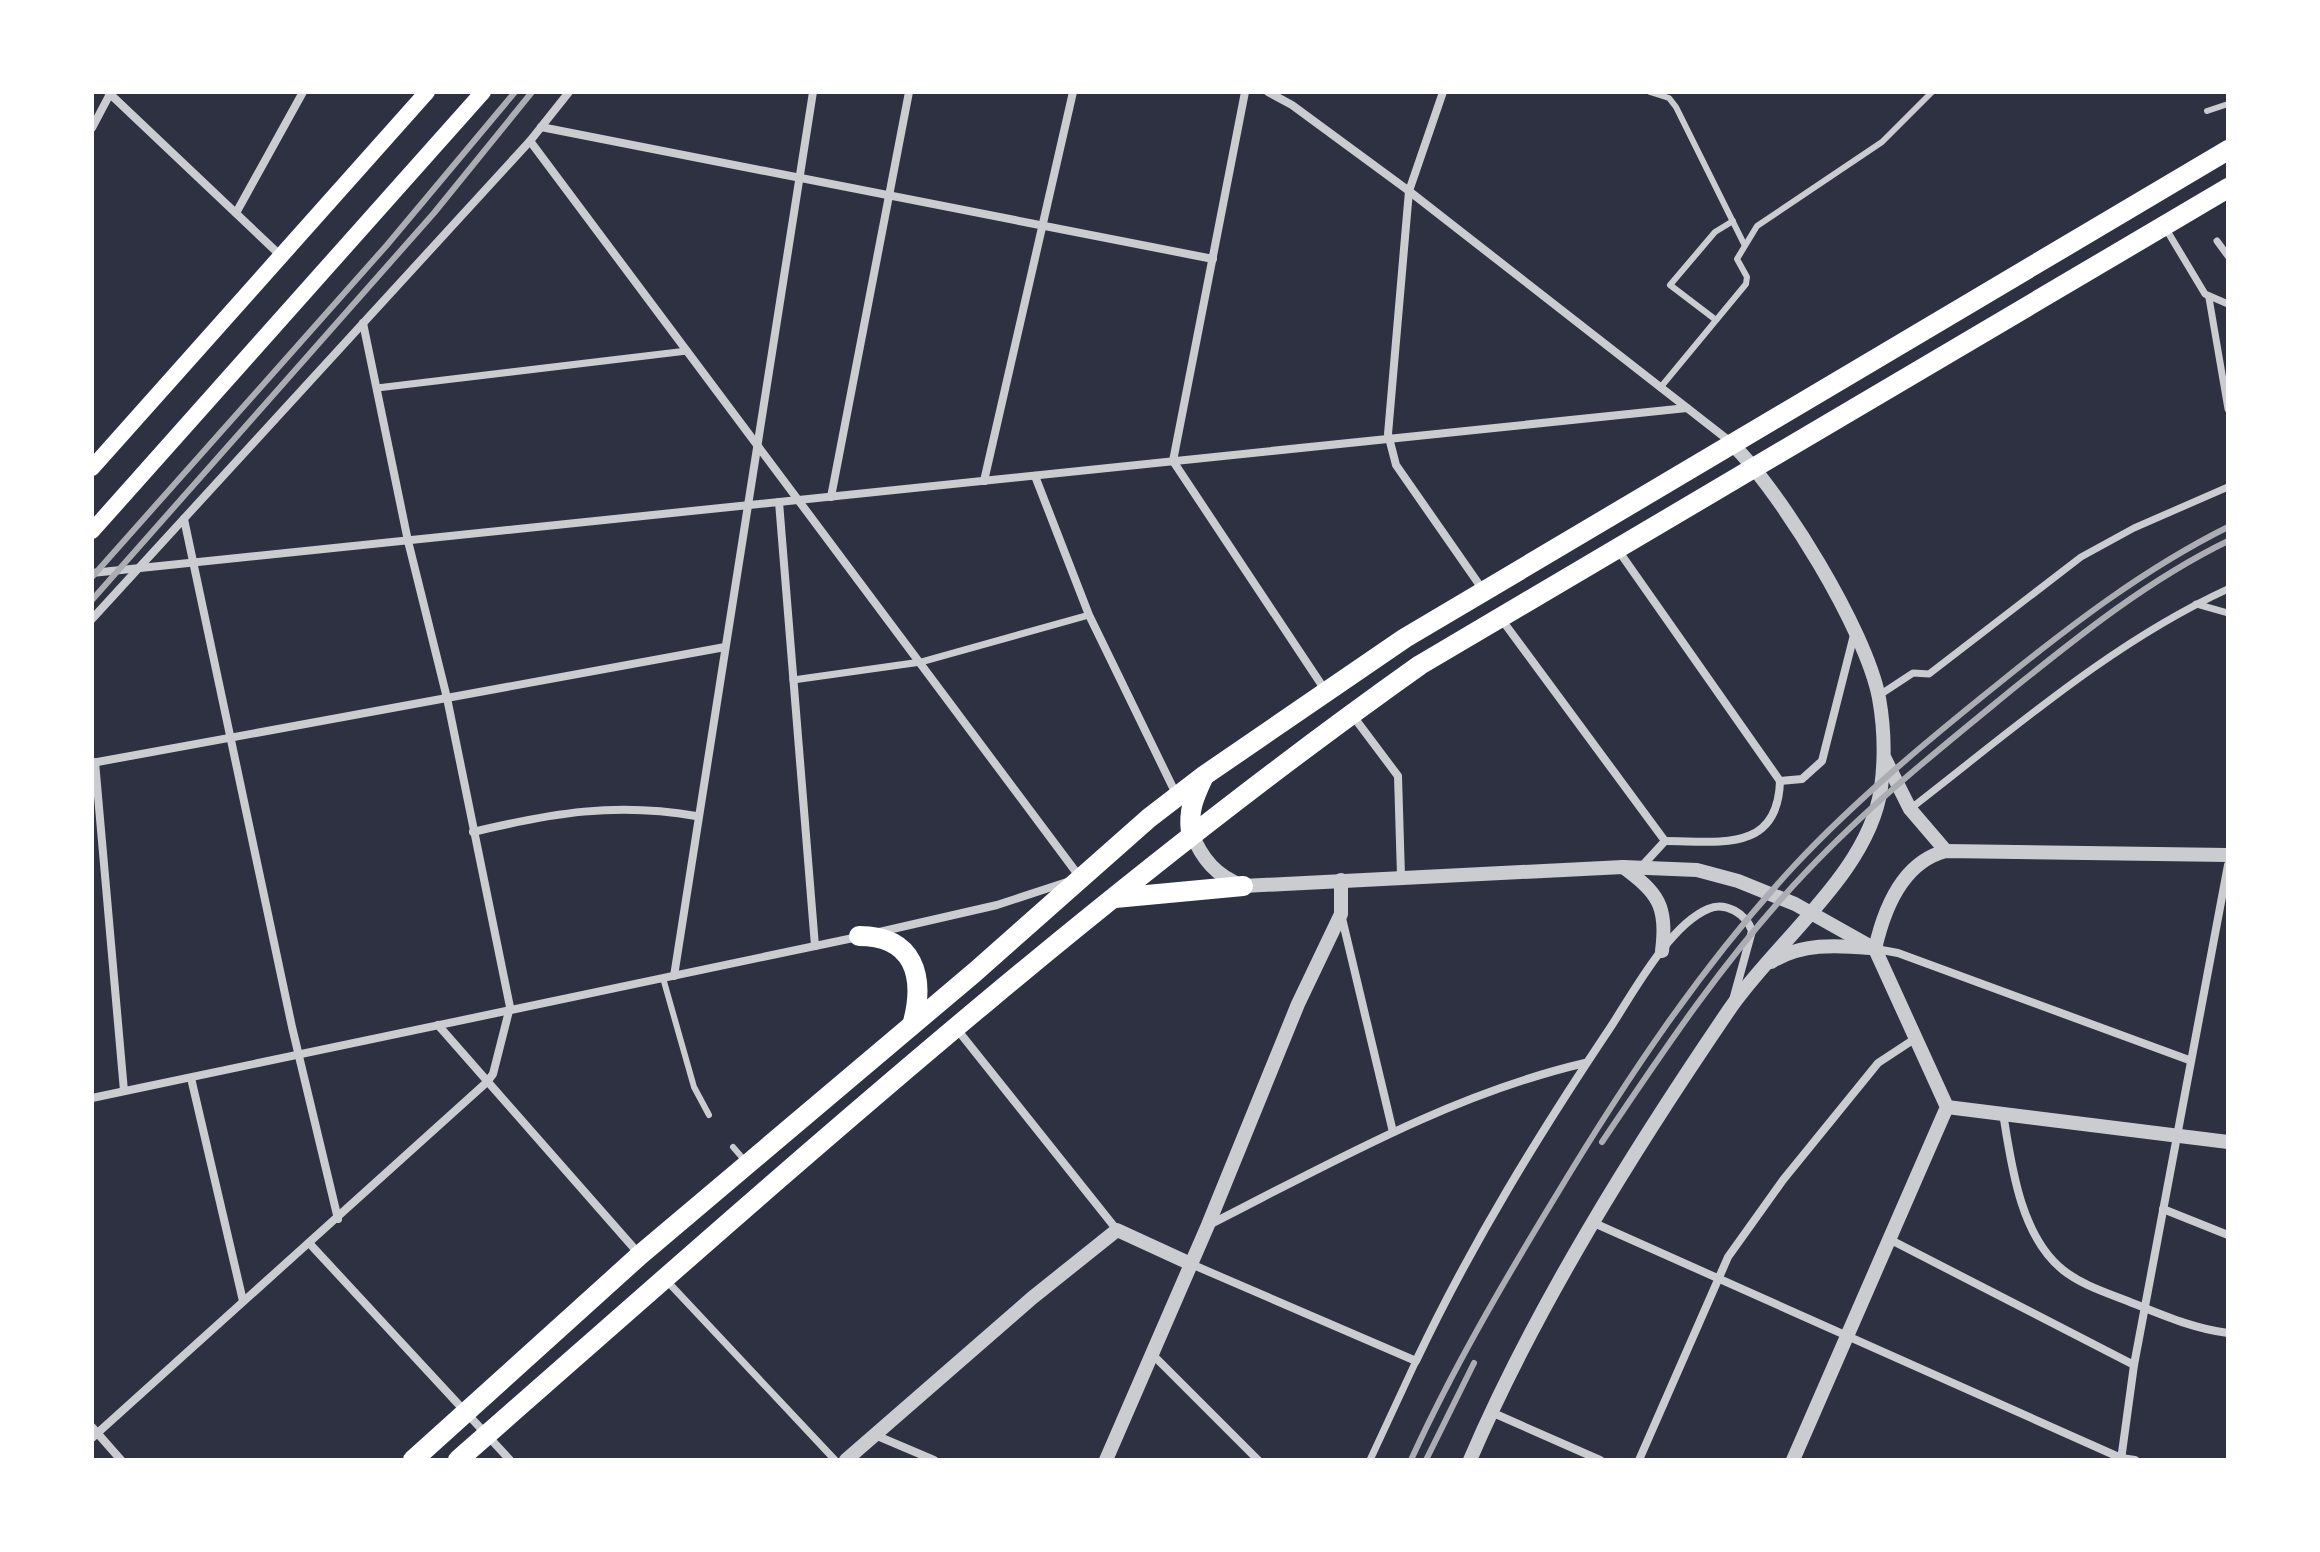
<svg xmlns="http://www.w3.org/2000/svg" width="2320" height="1552" viewBox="0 0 2320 1552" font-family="Lato,sans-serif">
<rect width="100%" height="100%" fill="#2d3142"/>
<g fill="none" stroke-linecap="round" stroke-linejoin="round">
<g stroke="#caccd0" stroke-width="6">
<path d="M1650,92l19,6 7,9 68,137"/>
<path d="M2207,111l21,-7"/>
<path d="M1716,320l-46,-35 45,-53 18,-11"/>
<path d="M1660,388l86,-104 1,-7 -10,-18 20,-33 125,-84 50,-50"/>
<path d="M663,978l31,109 15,28"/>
<path d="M733,1147l13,15"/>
</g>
<g stroke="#caccd0" stroke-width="7">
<path d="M2166,229l39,65 23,10"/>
<path d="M2217,241l11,15"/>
<path d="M2209,298l19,111"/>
<path d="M377,388l310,-37"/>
<path d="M2196,604l32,9"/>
<path d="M793,680l128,-18 168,-47"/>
<path d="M1878,696l35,-23 16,1 152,-117 53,-29 94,-41"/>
<path d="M1910,809c101,-78 202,-167 318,-220"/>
<path d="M666,1280l169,180"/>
<path d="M1370,1460l46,-99"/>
</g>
<g stroke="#caccd0" stroke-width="8">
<path d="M108,92l173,164"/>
<path d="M1245,92l-72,369 152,229"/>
<path d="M1268,92l24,13 117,86 323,252"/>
<path d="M1443,92l-34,99 -21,243 8,31 87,125"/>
<path d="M541,127l672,132"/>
<path d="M92,128l19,-36"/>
<path d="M530,141l549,735"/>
<path d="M236,213l67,-121"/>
<path d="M1035,476l54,139 88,181"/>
<path d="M984,481l89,-389"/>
<path d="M831,497l78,-405"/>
<path d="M779,502l36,444"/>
<path d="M184,519l108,508 46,192"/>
<path d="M1618,550l162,231"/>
<path d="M92,573l1595,-165"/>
<path d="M92,619l438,-478 39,-49"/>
<path d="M1502,620l163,221"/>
<path d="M1353,716l45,60 3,100"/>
<path d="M95,762l29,329"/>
<path d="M92,763l633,-116"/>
<path d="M1780,781l22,-2 20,-18 33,-130"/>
<path d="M473,832c79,-19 143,-30 223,-16"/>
<path d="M1665,841c52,0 113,13 115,-60"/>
<path d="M1642,866l23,-25"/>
<path d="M1341,914l52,218"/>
<path d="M875,933l122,-28 70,-23"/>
<path d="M1876,949l22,4 291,107"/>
<path d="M674,976l139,-884"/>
<path d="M438,1025l202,230"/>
<path d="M956,1028l161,202"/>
<path d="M191,1078l52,223"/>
<path d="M92,1098l766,-161"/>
<path d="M2003,1113c8,50 17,123 60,157 20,16 48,24 72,34 30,12 60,25 93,29"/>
<path d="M2163,1209l65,26"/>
<path d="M1594,1223l527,235 14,2"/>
<path d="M1209,1225c122,-62 243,-131 376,-162"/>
<path d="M1889,1239l245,126"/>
<path d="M310,1244l200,216"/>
<path d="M1191,1264l225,97c56,-118 123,-227 196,-336 22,-34 58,-100 96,-116 18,-8 38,5 44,22l-19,69"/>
<path d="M1152,1354l106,106"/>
<path d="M1491,1412l109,48"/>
<path d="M92,1427l29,33"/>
<path d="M875,1435l59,25"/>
<path d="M92,1438l395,-356 6,-8 17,-67 -63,-309 -39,-157 -45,-218"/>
<path d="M1639,1460l89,-203 55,-77 95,-117 38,-25"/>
<path d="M2121,1460l13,-95 94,-500"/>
</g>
<g stroke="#caccd0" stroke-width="14">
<path d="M1885,759l25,50 36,42"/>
<path d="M1191,832c11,27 25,44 52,54l380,-19 74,3 41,11 57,23 80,45 72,158 -154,353"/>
<path d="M1623,867c35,26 45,39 39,84"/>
<path d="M1875,949c9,-40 27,-87 71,-98l282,4"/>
<path d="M1771,962c30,-19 65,-17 99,-14"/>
<path d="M1947,1107l281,35"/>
<path d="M846,1460l186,-162 85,-68 74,34"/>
<path d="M1106,1460l102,-235 90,-221 43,-90v-34"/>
<path d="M1470,1460c66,-154 165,-312 259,-450 46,-68 140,-137 152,-222 4,-29 3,-62 -2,-90 -13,-68 -98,-206 -147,-254"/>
</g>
<g stroke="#fff" stroke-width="16">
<path d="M92,468l335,-376"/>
<path d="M92,531l391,-439"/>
</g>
<g stroke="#fff" stroke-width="20">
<path d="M1191,832c-3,-21 3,-35 12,-54"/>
<path d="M1115,898l128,-12"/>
<path d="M859,936c55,0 66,40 54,86"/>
<path d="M413,1460l227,-205 335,-283 174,-154 56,-43 200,-137 823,-488"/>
<path d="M458,1460c313,-274 622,-554 962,-795l808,-477"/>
</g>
<g stroke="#abadb3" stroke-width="6">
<path d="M92,577l295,-332 128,-153"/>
<path d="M92,600l342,-387 98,-121"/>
<path d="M1602,1142c63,-94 126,-188 204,-270 64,-68 136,-125 208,-184 67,-54 136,-109 214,-147"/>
<path d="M1411,1460c41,-90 92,-177 143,-261 71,-118 147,-233 241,-334 62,-66 132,-124 203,-181 73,-59 146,-115 230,-157"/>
<path d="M1426,1460l48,-97"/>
</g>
</g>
<rect width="2320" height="1552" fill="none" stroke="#ffffff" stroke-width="188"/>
</svg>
